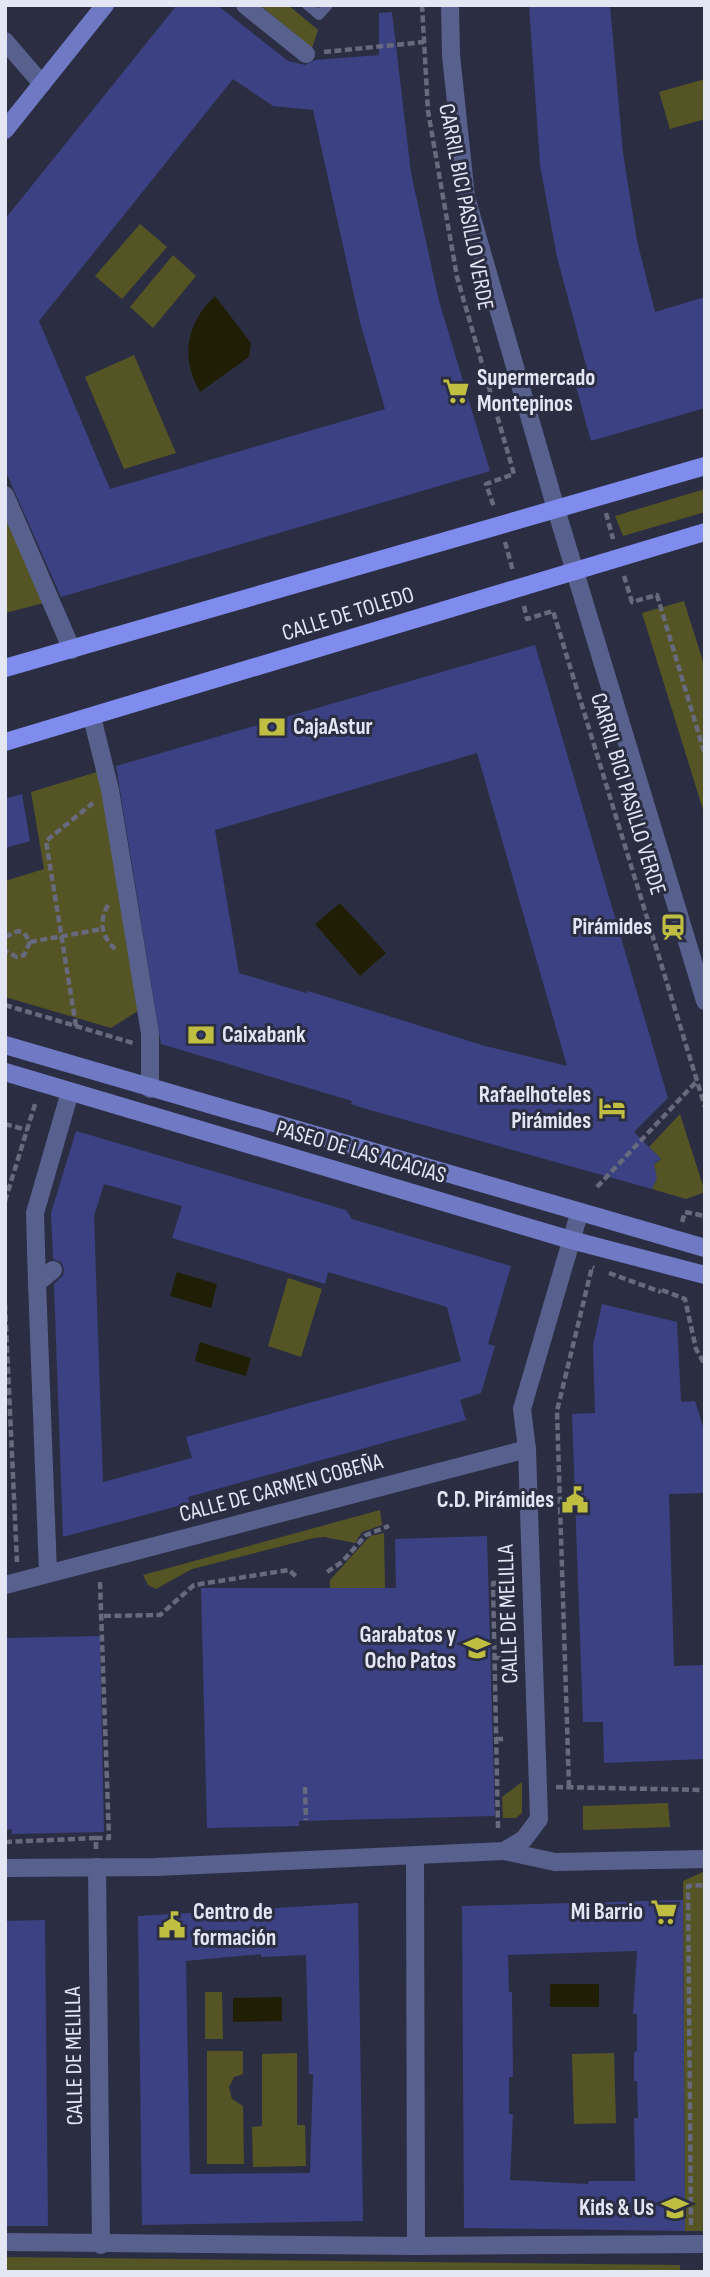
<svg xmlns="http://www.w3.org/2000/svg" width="710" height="2277" viewBox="0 0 710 2277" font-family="'Sofia Sans Condensed',sans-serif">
<rect width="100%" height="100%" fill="#2b2e42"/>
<g fill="#555425">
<path d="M260,5h28l30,25 -6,18z"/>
<path d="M705,79v40l-35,10 -11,-37z"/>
<path d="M140,224l27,23 -45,52 -27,-23z"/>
<path d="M173,255l23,21 -43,52 -23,-21z"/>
<path d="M134,355l42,98 -52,16 -39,-92z"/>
<path d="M705,489v23l-82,24 -8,-20z"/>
<path d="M5,513l39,90 -39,10z"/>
<path d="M684,601l21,67v148l-63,-203z"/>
<path d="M100,771l41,238 -30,19 -106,-31v-116l39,-12 -13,-77z"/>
<path d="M680,1114l25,78 -19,7 -34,-10 -7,-17 16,-13 -12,-12z"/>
<path d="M288,1278l34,11 -21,68 -33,-11z"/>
<path d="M380,1510l2,15 -20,7 -7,11 -31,-6 -10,1 -122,31 -36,20 -8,-4 -5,-10z"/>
<path d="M384,1533l1,55 -55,2v-10l40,-44z"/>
<path d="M522,1782v31l-6,5h-13l-1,-21z"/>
<path d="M668,1803l2,24 -87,3v-24z"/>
<path d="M705,1871v360h-20l-2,-350z"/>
<path d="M205,1992h17l1,47h-18z"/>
<path d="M207,2051h36v23l-9,3 -5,10 3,12 11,7 1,58h-37z"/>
<path d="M297,2053v72h8l1,41 -53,1 -1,-40 10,-1v-72z"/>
<path d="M614,2053l2,70 -42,1 -2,-70z"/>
<path d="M5,2257l675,8v7h-675z"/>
</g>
<g fill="#201f05">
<path d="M215,296l36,47 -2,14 -49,35c-20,-34 -14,-69 15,-96z"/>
<path d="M340,903l46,50 -26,23 -45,-52z"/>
<path d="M177,1272l40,12 -6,24 -41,-12z"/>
<path d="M200,1342l51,16 -5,18 -49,-14 -2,-2z"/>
<rect x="550" y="1984" width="49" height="23"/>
<path d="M282,1997v24l-49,1v-24z"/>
</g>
<g fill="#3b4182" fill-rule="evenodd">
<path d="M177,5h40l71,56 17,4 10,-5 64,-5v-42l13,-1 19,161 28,128 51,170 -429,126 -56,-127v-251zM233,79l40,27 40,4 47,212 25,87 -275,80 -71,-168z"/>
<path d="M529,5h81l13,148 14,88 18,71 50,-15v111l-114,33 -19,-69 15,-3 -30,-112 -17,-92z"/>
<path d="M535,645l133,453 -34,34 27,27 -7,5 3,14 -5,11 -289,-81 -12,-4 1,-3 -191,-57 -45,-278zM477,753l90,313 -82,-20 -177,-55 -2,2 -67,-20 -24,-143z"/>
<path d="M22,794l8,47 -25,7v-49z"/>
<path d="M76,1131l270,79 6,9 159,47 -23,78 7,2 -14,47 -21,7 6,20 -278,77 1,6 -126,34 -9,-253 9,-9 1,-6 -3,-7 -8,-3 -2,-46zM104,1184l78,22 -10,32 153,46 3,-12 119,35 14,54 -275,76 6,21 -89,24 -9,-266z"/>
<path d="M602,1304l75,18 4,80 14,-1 10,32v60l-36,1 5,172 31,-1v94l-101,4 -1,-41h-20l-11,-308 23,-1 -2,-68z"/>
<path d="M487,1536l8,280 -196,5v5l-92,2 -6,-240h195l-1,-49z"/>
<path d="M100,1636l4,196 -93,2 1,-5 -7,1 2,-192z"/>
<path d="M683,1900l2,331 -221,-3 -2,-322zM637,1951l-4,63h4v37l-3,1v29h3l1,37h-4l1,63h-46l-1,3 -78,-4 3,-66h-4v-37h4l-1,-85h-3l-1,-37z"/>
<path d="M358,1903l5,318 -221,4 -4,-309zM261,1954v3l45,-2 3,119h4l-3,99 -120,1 -4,-213z"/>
<path d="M45,1920l3,306h-43v-305z"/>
</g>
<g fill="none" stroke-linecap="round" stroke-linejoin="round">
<g stroke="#676a7c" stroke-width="4.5" stroke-dasharray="7 3.5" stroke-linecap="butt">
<path d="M422,5l6,106 29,166 57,197 -28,10 8,23"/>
<path d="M324,52l100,-10"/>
<path d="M606,513l7,26"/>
<path d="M505,542l8,29"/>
<path d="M624,576l8,26 25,-7 48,160"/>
<path d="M524,606l3,13 26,-8 152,496"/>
<path d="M108,905c-10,18 -6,32 8,45"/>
<path d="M5,937l13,-6 6,2 6,9 -6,13 -7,2 -12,-6"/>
<path d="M30,942l72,-13"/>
<path d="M5,1005l128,38"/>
<path d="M76,1026l-30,-185 47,-38"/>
<path d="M5,1124l22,6"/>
<path d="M597,1187l100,-106"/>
<path d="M5,1201l31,-100"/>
<path d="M682,1222l3,-10 20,4"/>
<path d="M609,1273l52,19"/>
<path d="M662,1290l23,9 11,50 9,16"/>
<path d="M5,1304l12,258"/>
<path d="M327,1572l15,-10 24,-27 23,-9"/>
<path d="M104,1616l56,-1 34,-30 95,-15 9,8"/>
<path d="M494,1658h10"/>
<path d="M496,1739h10"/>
<path d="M305,1787l1,33"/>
<path d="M556,1787l149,3"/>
<path d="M569,1787l-12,-376 35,-144 2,1"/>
<path d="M498,1828l-5,-245 10,-1"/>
<path d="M5,1842l91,-4"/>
<path d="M96,1849v-11h13l-9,-256"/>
<path d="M691,2225l-3,-339 17,-1"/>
</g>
<path stroke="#58608e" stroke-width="10" d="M307,5l12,10 9,-10"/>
<g stroke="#58608e" stroke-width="18">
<path d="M245,5l61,49"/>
<path d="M5,495l67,155"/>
<path d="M92,717l18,73 40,243v56"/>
<path d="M37,1283l-2,-70 35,-121"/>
<path d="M48,1573l-11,-290 16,-13"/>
<path d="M504,1851l51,11 150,-3"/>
<path d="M415,1856l1,390"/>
<path d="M97,1867l4,378"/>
</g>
<g stroke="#58608e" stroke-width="18">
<path d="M450,5l1,50 15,142 90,312 149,492"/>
<path d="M5,41l37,43"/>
<path d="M5,1585l522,-136"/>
<path d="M5,1868l151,-1 348,-16 20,-12 15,-20 -12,-370 -5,-40 57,-195"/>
<path d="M5,2242l411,4 289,-2"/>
</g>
<g stroke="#6f79c4" stroke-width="18">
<path d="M5,130l100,-125"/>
<path d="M5,1045l700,203"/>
<path d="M5,1072l566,168 134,35"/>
</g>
<g stroke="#808ced" stroke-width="18">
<path d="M5,668l700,-202"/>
<path d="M5,742l700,-210"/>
</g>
</g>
<defs>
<g id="supermarket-bare" transform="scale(2.1)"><path d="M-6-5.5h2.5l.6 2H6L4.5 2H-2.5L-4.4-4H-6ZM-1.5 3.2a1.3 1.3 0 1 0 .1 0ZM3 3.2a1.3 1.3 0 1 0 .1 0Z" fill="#c0be41" stroke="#2b2e42" stroke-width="2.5" paint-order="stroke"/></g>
<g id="bank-bare" transform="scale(2.1)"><path d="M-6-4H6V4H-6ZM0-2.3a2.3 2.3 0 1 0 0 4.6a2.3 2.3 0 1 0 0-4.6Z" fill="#c0be41" stroke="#2b2e42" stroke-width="2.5" paint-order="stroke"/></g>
<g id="station-bare" transform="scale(2.1)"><path d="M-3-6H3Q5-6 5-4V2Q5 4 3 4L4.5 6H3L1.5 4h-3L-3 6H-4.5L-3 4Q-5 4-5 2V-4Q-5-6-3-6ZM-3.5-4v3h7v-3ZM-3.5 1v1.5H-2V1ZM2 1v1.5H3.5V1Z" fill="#c0be41" stroke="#2b2e42" stroke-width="2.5" paint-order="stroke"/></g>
<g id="hotel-bare" transform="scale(2.1)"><path d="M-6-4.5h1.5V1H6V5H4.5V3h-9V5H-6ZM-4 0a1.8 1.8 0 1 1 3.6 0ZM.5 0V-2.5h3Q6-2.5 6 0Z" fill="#c0be41" stroke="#2b2e42" stroke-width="2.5" paint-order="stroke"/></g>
<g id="civic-bare" transform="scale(2.1)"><path d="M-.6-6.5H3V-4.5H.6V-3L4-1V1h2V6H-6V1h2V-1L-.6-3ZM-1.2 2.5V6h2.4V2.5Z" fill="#c0be41" stroke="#2b2e42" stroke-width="2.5" paint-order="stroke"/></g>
<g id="school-bare" transform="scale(2.1)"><path d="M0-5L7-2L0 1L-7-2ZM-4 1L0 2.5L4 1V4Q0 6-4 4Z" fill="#c0be41" stroke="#2b2e42" stroke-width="2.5" paint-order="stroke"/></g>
</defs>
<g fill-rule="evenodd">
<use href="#supermarket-bare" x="456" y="391"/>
<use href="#bank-bare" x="272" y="727"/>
<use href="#station-bare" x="673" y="927"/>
<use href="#bank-bare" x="201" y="1035"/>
<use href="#hotel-bare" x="612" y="1108"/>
<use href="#civic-bare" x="575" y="1500"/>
<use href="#school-bare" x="477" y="1648"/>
<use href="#supermarket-bare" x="664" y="1912"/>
<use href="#civic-bare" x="172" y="1925"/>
<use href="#school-bare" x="675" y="2208"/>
</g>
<g text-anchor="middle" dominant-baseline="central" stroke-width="6" stroke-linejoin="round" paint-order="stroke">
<g font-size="23" fill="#e3e6f3" stroke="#2b2e42">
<text transform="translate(466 207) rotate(79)">CARRIL BICI PASILLO VERDE</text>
<text transform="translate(348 614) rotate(-17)">CALLE DE TOLEDO</text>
<text transform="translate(628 794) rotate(73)">CARRIL BICI PASILLO VERDE</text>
<text transform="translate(361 1152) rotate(16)">PASEO DE LAS ACACIAS</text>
<text transform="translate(281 1488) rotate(-15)">CALLE DE CARMEN COBEÑA</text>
<text transform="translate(508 1614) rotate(-92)">CALLE DE MELILLA</text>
<text transform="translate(74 2056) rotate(-91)">CALLE DE MELILLA</text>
</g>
<g font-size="23" font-weight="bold" fill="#e3e6f3" stroke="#2b2e42" text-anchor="end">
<text x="477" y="378" text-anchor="start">Supermercado<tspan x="477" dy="26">Montepinos</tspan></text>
<text x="293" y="727" text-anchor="start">CajaAstur</text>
<text x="652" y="927">Pirámides</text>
<text x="222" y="1035" text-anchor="start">Caixabank</text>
<text x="591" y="1095">Rafaelhoteles<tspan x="591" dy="26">Pirámides</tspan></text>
<text x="554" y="1500">C.D. Pirámides</text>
<text x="456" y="1635">Garabatos y<tspan x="456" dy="26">Ocho Patos</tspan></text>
<text x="193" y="1912" text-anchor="start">Centro de<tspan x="193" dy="26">formación</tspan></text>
<text x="643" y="1912">Mi Barrio</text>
<text x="654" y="2208">Kids &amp; Us</text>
</g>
</g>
<rect width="710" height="2277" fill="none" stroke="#e3e6f3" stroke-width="14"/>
</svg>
